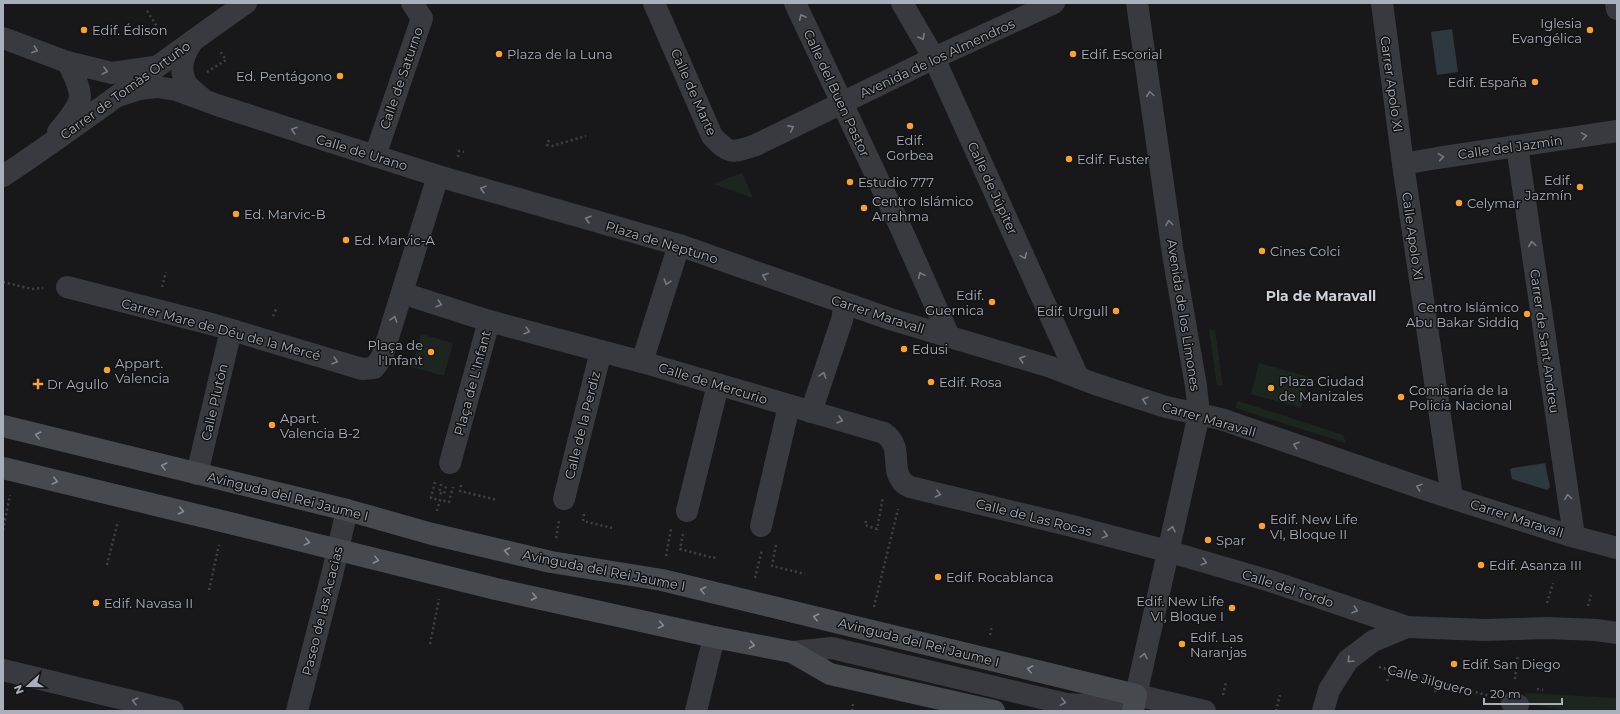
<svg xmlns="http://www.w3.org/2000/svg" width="1620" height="714" viewBox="0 0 1620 714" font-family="Montserrat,sans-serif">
<rect width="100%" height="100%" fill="#18181a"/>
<g fill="#1d261e">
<path d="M742,173l11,25 -40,-14z"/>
<path d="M1209,329l6,2 8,55 -6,-1z"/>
<path d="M421,334l32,9 -9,33 -32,-9z"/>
<path d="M1259,363l50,14 -8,31 -50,-14z"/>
<path d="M1238,401l105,34 3,8 -111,-35z"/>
<path d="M1526,693l91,5v13h-49l-49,-9 6,-4z"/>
</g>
<g fill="#2d393f">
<path d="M1452,29l6,43 -21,3 -6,-43z"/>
<path d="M1545,463l5,24 -3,3 -35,-11 -2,-9 2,-2z"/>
</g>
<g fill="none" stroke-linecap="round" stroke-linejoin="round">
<g stroke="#3e4246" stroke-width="2.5" stroke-dasharray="2 3" stroke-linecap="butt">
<path d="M147,11l15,23"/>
<path d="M207,72l19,-12 -6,-9"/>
<path d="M549,140l-2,5 5,1 34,-10"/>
<path d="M458,157l1,-6 5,1"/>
<path d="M3,282l29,7 11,-1"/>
<path d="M162,287l4,-15"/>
<path d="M273,316l4,-9"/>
<path d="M435,482l-4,16 9,2"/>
<path d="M441,484l-2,9 5,1 2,-8"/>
<path d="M461,485l-1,6 37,9"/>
<path d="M437,511l3,-11 9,2 4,-15"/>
<path d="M584,514l-1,7 29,7"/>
<path d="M866,521l-1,4 12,4 6,-32"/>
<path d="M3,530l7,-35"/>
<path d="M683,534l-3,15 34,9 1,-4"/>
<path d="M556,538l3,-17"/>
<path d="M776,545l-4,21 33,8"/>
<path d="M666,556l5,-27"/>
<path d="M107,565l11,-44"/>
<path d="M755,578l7,-28"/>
<path d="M209,590l10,-45"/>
<path d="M1547,603l6,-20"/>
<path d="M1588,606l3,-11"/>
<path d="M874,607l24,-98"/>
<path d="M990,635l2,-10"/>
<path d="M430,644l9,-45"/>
<path d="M1379,667l111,29"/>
<path d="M1515,679l3,-25"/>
<path d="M1387,681l4,-11"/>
<path d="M1537,689l6,1"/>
<path d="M1435,692l3,-10"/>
<path d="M1223,695l3,-13"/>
<path d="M852,711l1,-7"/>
<path d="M1276,711l4,-16"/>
</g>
<path stroke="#393a3f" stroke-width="22" d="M1512,703l6,2"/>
<g stroke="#393a3f" stroke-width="22">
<path d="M654,3l58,133c18,19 20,17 44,9l178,-87 120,-55"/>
<path d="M795,3l104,221 50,112"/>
<path d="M902,3l32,55 144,319"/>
<path d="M1382,3l21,161 49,333"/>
<path d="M1616,3l1,6"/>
<path d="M3,38l64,24 45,11 42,-6"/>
<path d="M193,41c-9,12 -15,27 -7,42 3,5 11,11 16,15"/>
<path d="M118,96l21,-7 18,-2 19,3 41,15 111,36 110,35 241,69 211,74 161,48 44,17 71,23 55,12 215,74 132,42 49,13"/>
<path d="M58,132c7,-9 21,-24 22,-35 0,-10 -8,-27 -13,-35"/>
<path d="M1517,146l57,390"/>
<path d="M375,156l47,-138 -10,-15"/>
<path d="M1403,164l34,-6 180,-27"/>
<path d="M3,176c83,-55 161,-116 243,-173"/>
<path d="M67,287l148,38 147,44 12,-1 8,-11 56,-181"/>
<path d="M402,293l87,28 153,41 242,71c20,14 6,34 18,48 1,3 5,4 8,6l162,39 95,25 103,30 137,46 78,3 62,-2 49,2 21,3"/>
<path d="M642,362l37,-117"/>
<path d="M811,412l31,-92 3,-16"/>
<path d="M450,463l39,-142"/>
<path d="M197,474l34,-144"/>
<path d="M564,499l37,-148"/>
<path d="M687,511l31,-126"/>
<path d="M761,526l28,-120"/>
<path d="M792,652l40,-4 234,56c28,1 44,4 70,-9"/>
<path d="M3,670l170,41"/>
<path d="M1136,695l63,-281 -3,-28 -23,-132 -36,-251"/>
<path d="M1136,695l69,16"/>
<path d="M297,711l35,-136 15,-65"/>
<path d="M696,711l18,-74"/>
<path d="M1323,711l6,-21 19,-30 25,-19 34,-14"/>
</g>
<g stroke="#464a4f" stroke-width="22">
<path d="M3,426l344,84 85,24 119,28 111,18 474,115 -3,16"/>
<path d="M3,468l235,57 258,64 218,48 78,15 38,22 164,37"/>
</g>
</g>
<defs><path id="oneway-chevron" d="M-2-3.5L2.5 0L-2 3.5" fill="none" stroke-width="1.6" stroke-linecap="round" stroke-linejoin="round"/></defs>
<g stroke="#777b83">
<use href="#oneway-chevron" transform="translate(802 17) rotate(-115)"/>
<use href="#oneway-chevron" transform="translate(922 37) rotate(60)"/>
<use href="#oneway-chevron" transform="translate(35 50) rotate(20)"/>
<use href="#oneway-chevron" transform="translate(105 71) rotate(14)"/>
<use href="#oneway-chevron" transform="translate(1150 94) rotate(-98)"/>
<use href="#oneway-chevron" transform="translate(791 128) rotate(-26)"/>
<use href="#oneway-chevron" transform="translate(294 130) rotate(-162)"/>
<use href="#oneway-chevron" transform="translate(1584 136) rotate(-9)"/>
<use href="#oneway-chevron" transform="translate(1441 157) rotate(-9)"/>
<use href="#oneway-chevron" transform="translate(483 189) rotate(-164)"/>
<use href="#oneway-chevron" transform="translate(588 219) rotate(-164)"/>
<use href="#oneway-chevron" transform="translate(1169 223) rotate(-98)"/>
<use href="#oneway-chevron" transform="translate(1532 244) rotate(-98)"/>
<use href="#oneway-chevron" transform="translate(1024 256) rotate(66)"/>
<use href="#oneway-chevron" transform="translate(921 275) rotate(-114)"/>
<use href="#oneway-chevron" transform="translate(765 276) rotate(-160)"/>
<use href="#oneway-chevron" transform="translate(667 282) rotate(108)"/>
<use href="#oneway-chevron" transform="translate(439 304) rotate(18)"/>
<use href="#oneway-chevron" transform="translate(394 319) rotate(-72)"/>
<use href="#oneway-chevron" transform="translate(527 331) rotate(16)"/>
<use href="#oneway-chevron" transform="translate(1022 359) rotate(-163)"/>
<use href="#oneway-chevron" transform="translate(335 361) rotate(17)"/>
<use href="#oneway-chevron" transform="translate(823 375) rotate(-72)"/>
<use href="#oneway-chevron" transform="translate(1145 400) rotate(-162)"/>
<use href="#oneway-chevron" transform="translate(840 420) rotate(16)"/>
<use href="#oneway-chevron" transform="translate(1296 445) rotate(-161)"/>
<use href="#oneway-chevron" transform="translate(1419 487) rotate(-161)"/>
<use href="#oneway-chevron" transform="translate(938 494) rotate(14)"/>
<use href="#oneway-chevron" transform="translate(1568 497) rotate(-98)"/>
<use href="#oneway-chevron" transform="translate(1172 529) rotate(-77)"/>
<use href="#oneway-chevron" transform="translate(1105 535) rotate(15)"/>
<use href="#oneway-chevron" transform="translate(1204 562) rotate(16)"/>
<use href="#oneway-chevron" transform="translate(1355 610) rotate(18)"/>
<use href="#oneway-chevron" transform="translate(1144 656) rotate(-78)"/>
<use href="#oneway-chevron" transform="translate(1350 660) rotate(135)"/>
<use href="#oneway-chevron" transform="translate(135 701) rotate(-166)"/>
<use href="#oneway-chevron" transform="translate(1063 702) rotate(10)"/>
</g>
<g stroke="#868c95">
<use href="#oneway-chevron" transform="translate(38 435) rotate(-166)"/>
<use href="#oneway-chevron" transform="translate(164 466) rotate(-166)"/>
<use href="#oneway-chevron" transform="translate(55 481) rotate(13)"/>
<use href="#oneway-chevron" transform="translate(181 511) rotate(13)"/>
<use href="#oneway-chevron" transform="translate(307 542) rotate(14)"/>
<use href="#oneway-chevron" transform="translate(507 551) rotate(-167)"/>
<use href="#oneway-chevron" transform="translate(376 560) rotate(14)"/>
<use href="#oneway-chevron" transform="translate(703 590) rotate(-166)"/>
<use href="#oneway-chevron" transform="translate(534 597) rotate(12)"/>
<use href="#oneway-chevron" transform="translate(816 617) rotate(-167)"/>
<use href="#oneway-chevron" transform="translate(661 625) rotate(12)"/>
<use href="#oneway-chevron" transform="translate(752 645) rotate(11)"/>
<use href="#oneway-chevron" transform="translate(1030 669) rotate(-166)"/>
</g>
<g fill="#fca12e" stroke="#131315" stroke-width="1.5">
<circle cx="84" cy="30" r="4"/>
<circle cx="1590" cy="30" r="4"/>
<circle cx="499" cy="54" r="4"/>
<circle cx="1073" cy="54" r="4"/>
<circle cx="340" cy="76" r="4"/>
<circle cx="1535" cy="82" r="4"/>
<circle cx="910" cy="126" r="4"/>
<circle cx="1069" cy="159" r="4"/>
<circle cx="850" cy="182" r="4"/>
<circle cx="1580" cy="187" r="4"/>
<circle cx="1459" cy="203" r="4"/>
<circle cx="864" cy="208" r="4"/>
<circle cx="236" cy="214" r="4"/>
<circle cx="346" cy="240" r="4"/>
<circle cx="1262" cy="251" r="4"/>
<circle cx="992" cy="302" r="4"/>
<circle cx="1116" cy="311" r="4"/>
<circle cx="1527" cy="314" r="4"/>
<circle cx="904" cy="349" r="4"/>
<circle cx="431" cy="352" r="4"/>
<circle cx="107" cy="370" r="4"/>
<circle cx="931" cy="382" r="4"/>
<path d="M36 378h4v4h4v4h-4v4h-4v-4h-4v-4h4z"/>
<circle cx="1271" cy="388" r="4"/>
<circle cx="1401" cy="397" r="4"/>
<circle cx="272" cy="425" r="4"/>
<circle cx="1262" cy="526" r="4"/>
<circle cx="1208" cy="540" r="4"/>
<circle cx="1481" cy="565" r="4"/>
<circle cx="938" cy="577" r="4"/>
<circle cx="96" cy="603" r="4"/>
<circle cx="1232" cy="608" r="4"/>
<circle cx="1182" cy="644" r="4"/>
<circle cx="1454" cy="664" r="4"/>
</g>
<g text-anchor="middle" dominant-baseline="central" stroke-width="3" stroke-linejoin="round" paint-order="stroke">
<g font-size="13" fill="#a9b0bb" stroke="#131315" text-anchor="start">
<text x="1582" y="23" text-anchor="end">Iglesia<tspan x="1582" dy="15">Evangélica</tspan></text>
<text x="92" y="30">Edif. Édison</text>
<text x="507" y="54">Plaza de la Luna</text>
<text x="1081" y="54">Edif. Escorial</text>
<text x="332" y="76" text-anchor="end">Ed. Pentágono</text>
<text x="1527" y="82" text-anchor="end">Edif. España</text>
<text x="910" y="140" text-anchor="middle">Edif.<tspan x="910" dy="15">Gorbea</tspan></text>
<text x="1077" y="159">Edif. Fuster</text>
<text x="1572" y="180" text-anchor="end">Edif.<tspan x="1572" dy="15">Jazmín</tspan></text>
<text x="858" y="182">Estudio 777</text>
<text x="872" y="201">Centro Islámico<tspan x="872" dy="15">Arrahma</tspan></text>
<text x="1467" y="203">Celymar</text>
<text x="244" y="214">Ed. Marvic-B</text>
<text x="354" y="240">Ed. Marvic-A</text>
<text x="1270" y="251">Cines Colci</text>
<text x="984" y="295" text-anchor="end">Edif.<tspan x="984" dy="15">Guernica</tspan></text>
<text x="1519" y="307" text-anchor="end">Centro Islámico<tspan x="1519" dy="15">Abu Bakar Siddiq</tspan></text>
<text x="1108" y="311" text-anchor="end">Edif. Urgull</text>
<text x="423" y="345" text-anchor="end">Plaça de<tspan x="423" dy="15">l'Infant</tspan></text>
<text x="912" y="349">Edusi</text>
<text x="115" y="363">Appart.<tspan x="115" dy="15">Valencia</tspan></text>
<text x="1279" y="381">Plaza Ciudad<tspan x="1279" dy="15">de Manizales</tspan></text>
<text x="939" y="382">Edif. Rosa</text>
<text x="47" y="384">Dr Agullo</text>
<text x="1409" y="390">Comisaría de la<tspan x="1409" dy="15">Policía Nacional</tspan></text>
<text x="280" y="418">Apart.<tspan x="280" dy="15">Valencia B-2</tspan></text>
<text x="1270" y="519">Edif. New Life<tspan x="1270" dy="15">VI, Bloque II</tspan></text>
<text x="1216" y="540">Spar</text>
<text x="1489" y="565">Edif. Asanza III</text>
<text x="946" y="577">Edif. Rocablanca</text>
<text x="1224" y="601" text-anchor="end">Edif. New Life<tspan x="1224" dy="15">VI, Bloque I</tspan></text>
<text x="104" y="603">Edif. Navasa II</text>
<text x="1190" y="637">Edif. Las<tspan x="1190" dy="15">Naranjas</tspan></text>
<text x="1462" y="664">Edif. San Diego</text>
</g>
<g font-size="13" fill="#a9b0bb" stroke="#131315">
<text transform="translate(937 58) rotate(-25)">Avenida de los Almendros</text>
<text transform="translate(401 78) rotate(-71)">Calle de Saturno</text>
<text transform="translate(1392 84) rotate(82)">Carrer Apolo XI</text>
<text transform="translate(125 90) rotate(-36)">Carrer de Tomàs Ortuño</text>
<text transform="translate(694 92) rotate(66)">Calle de Marte</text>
<text transform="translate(837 93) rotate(65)">Calle del Buen Pastor</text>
<text transform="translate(1510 147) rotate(-8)">Calle del Jazmin</text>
<text transform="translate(362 152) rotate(17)">Calle de Urano</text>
<text transform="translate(993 188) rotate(65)">Calle de Júpiter</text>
<text transform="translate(1413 236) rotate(82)">Calle Apolo XI</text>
<text transform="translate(662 242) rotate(17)">Plaza de Neptuno</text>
<text transform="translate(878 314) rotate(18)">Carrer Maravall</text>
<text transform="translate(1184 315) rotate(81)">Avenida de los Limones</text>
<text transform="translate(221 329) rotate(15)">Carrer Mare de Déu de la Mercé</text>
<text transform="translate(1545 341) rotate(82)">Carrer de Sant Andreu</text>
<text transform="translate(472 383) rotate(-75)">Plaça de L'Infant</text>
<text transform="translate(713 383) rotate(17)">Calle de Mercurio</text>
<text transform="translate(214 402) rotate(-77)">Calle Plutón</text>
<text transform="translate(1209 419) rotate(16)">Carrer Maravall</text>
<text transform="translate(582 425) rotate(-76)">Calle de la Perdiz</text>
<text transform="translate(288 496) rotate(14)">Avinguda del Rei Jaume I</text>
<text transform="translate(1034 517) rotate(14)">Calle de Las Rocas</text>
<text transform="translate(1517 518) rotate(18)">Carrer Maravall</text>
<text transform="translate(604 570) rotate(11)">Avinguda del Rei Jaume I</text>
<text transform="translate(1288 588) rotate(18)">Calle del Tordo</text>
<text transform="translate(322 611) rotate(-76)">Paseo de las Acacias</text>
<text transform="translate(919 642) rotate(14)">Avinguda del Rei Jaume I</text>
<text transform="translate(1430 680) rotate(15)">Calle Jilguero</text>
</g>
<g font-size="14" font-weight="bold" fill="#cbcfd6" stroke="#131315">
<text x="1321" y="296">Pla de Maravall</text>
</g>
</g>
<rect width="1620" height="714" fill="none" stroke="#a9b0bb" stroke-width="8"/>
<g transform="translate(28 686) rotate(249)" stroke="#131315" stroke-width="3" paint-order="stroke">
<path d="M0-3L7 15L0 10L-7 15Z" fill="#a9b0bb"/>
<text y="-6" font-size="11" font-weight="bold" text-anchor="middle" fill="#a9b0bb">N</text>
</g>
<path d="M1484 698v6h78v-6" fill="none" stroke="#a9b0bb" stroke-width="2"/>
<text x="1490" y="698" font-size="12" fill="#a9b0bb" stroke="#131315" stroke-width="3" paint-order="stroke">20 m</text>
</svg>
